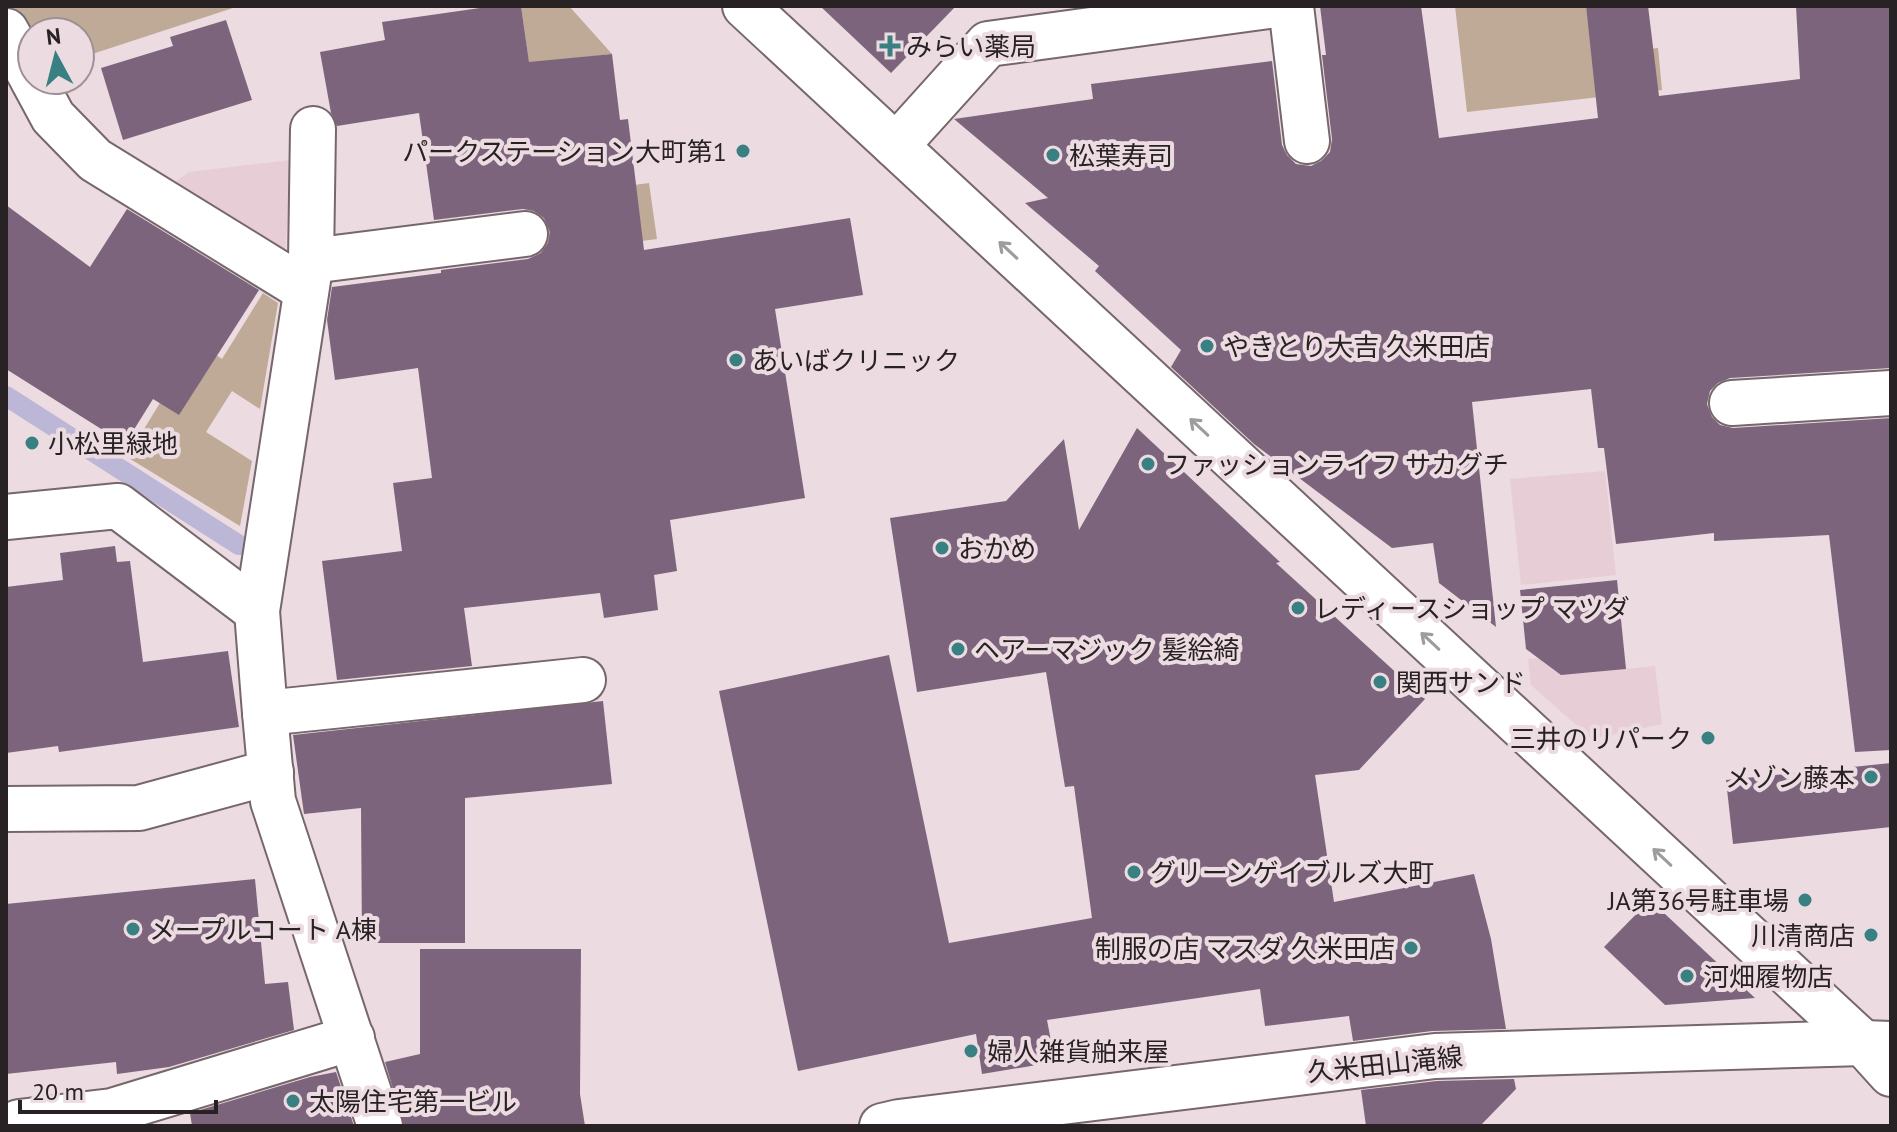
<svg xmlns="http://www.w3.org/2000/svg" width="1897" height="1132" viewBox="0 0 1897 1132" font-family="'PT Sans','Noto Sans JP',sans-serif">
<rect width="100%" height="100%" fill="#ecdbe0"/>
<g fill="#e7cdd5">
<path d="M291,160l-6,95 -113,-71 17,-12z"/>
<path d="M1605,471l11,104 -95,10 -11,-106z"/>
<path d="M1582,654l3,19 70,-7 7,58 -70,15 -61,-54 -3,-26z"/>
</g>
<g fill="#bfaa97">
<path d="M11,6h228l-159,52v-26h-48v13z"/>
<path d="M521,6h48l43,48 -83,9z"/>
<path d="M1455,6h131l6,50 66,-8 4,42 -195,22z"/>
<path d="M649,183l8,56 -122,16 -6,-44 76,-11v-11z"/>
<path d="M263,293l15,10 -18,106 -28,-18 -26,41 46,29 -12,65 -113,-69 70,-115 25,17z"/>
</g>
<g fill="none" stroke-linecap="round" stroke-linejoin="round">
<path stroke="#bdb7d7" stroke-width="20" d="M6,396l233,149"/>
</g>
<g fill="#7c657c">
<path d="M494,6h27l8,56 83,-8 8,66 8,-1 16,131 206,-32 13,77 -88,14 30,189 -135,22 7,51 -23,4 4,35 -54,8 -4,-25 -136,15 8,58 -135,14 -15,-119 80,-10 -9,-68 39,-5 -14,-110 -83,12 -8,-60 5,-33 109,-14v-3l87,-11 13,-6 7,-10 2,-11 -6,-14 -10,-7 -11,-2 -89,11 -15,-107 -82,13 -6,-13 -11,-61 65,-12 -3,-18z"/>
<path d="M820,6h136l-65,67z"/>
<path d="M1320,6h101l18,132 159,-20 -12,-112h62l11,90 141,-17 -4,-73h95v362l-161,10 -12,5 -8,8 -3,13 5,13 8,8 13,3 158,-10v332l-36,2 -26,-217 -115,6v-8l-98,11 -12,-96h-6l-7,-59 -119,13 24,225 -57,-44 -6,-40 -41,5 -138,-104 -83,-77 10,-17 -86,-79 4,-5 -74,-63 23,-5 -94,-79 139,-20 -2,-15 181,-23 10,84 5,10 9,9 15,2 10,-5 9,-9 2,-13 -10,-84h4z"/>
<path d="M226,20l26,80 -129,40 -22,-72 72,-22 -3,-9z"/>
<path d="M6,205l84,62 37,-58 132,81 -80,125 -26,-16 -28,45 -119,-75z"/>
<path d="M1137,428l143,134 -4,1 149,136 -66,71 -44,5 19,127 140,-28 17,65 15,90 -74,2 -79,10 -4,-25 -84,10 -5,-37 -213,31 8,42 -73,12 -6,-40 -178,37 -79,-380 170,-36 60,288 143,-25 -18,-132 -9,1 -19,-115 -129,20 -27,-174 116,-17 58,-62 15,91z"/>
<path d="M115,546l2,16 13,-1 13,101 85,-11 11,76 -180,25 -1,-6 -52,7v-166l57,-7 -3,-27z"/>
<path d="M1617,580l9,89 -65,6 -35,-26 -6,-59z"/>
<path d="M603,701l9,83 -147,14v145h-103l-1,-135 -57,6 -11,-79z"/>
<path d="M1891,763v64l-158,17 -7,-64z"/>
<path d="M255,879l10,105 23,-2 6,48 -125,37 -52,7 -1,-12 -110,12v-170z"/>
<path d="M1650,900l105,98 -90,7 -61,-58z"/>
<path d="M420,949h161l-1,145 5,32h-181l-19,-64 35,-8z"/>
<path d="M336,1072l18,54h-162l-2,-13 120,-36z"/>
<path d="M1514,1079l2,10 -36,37h-114l-5,-36 76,-9z"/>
</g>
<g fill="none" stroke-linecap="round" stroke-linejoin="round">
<g stroke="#76676b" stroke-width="48">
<g id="minor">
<path d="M745,6l1118,1037 28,31"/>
<path d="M1291,6l16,135"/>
<path d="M6,31l26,47"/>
<path d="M33,80l20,37 42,43 211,130"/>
<path d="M896,146l92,-102 281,-38"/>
<path d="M311,261l2,-132"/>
<path d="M1732,403l159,-10"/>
<path d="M6,517l112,-11 139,105"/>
<path d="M265,713l318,-33"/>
<path d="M6,809l133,-1 132,-36"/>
<path d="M19,1122l93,-11 240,-73"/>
<path d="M380,1126l-107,-325 -8,-88 -8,-102 54,-350 214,-27"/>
</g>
</g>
<g stroke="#76676b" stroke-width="48">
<path id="tertiary" d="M882,1126l17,-4 536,-66 428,-13 28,1"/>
</g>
<use href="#minor" stroke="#fff" stroke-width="44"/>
<use href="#tertiary" stroke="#fff" stroke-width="44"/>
</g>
<defs><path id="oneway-shaft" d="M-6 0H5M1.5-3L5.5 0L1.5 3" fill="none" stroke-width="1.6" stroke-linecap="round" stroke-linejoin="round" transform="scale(2)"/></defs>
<g stroke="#9e9c9c">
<use href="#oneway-shaft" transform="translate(1008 250) rotate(-137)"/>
<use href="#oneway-shaft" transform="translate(1199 427) rotate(-137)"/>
<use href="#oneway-shaft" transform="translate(1430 641) rotate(-137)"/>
<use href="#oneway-shaft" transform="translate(1662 857) rotate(-137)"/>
</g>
<g fill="#388082" stroke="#ecdbe0" stroke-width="3">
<path d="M886 34h8v8h8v8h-8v8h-8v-8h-8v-8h8z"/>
<circle cx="743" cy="151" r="8"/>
<circle cx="1053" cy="155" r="8"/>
<circle cx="1207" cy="346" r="8"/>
<circle cx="736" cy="360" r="8"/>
<circle cx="32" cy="443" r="8"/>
<circle cx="1148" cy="464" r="8"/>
<circle cx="942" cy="548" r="8"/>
<circle cx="1298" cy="608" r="8"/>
<circle cx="958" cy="649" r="8"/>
<circle cx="1380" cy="682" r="8"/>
<circle cx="1708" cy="738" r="8"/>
<circle cx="1871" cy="777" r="8"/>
<circle cx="1134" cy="872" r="8"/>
<circle cx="1805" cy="900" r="8"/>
<circle cx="133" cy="929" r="8"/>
<circle cx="1871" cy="935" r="8"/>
<circle cx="1411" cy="948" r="8"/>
<circle cx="1687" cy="976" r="8"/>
<circle cx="971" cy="1051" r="8"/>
<circle cx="293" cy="1101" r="8"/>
</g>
<g text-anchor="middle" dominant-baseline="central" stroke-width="8" stroke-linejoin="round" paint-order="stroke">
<g font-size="26" fill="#282224" stroke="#ecdbe0" text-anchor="start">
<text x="906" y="46">みらい薬局</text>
<text x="727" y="151" text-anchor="end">パークステーション大町第1</text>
<text x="1069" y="155">松葉寿司</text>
<text x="1223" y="346">やきとり大吉 久米田店</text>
<text x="752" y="360">あいばクリニック</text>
<text x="48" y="443">小松里緑地</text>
<text x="1164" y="464">ファッションライフ サカグチ</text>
<text x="958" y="548">おかめ</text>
<text x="1314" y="608">レディースショップ マツダ</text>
<text x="974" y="649">ヘアーマジック 髪絵綺</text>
<text x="1396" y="682">関西サンド</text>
<text x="1692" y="738" text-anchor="end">三井のリパーク</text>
<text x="1855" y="777" text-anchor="end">メゾン藤本</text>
<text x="1150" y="872">グリーンゲイブルズ大町</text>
<text x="1789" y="900" text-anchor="end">JA第36号駐車場</text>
<text x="149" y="929">メープルコート A棟</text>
<text x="1855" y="935" text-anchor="end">川清商店</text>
<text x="1395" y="948" text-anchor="end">制服の店 マスダ 久米田店</text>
<text x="1703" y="976">河畑履物店</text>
<text x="987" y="1051">婦人雑貨舶来屋</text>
<text x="309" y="1101">太陽住宅第一ビル</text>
</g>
<g font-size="26" fill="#282224" stroke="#ecdbe0">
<text transform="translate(1385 1064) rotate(-6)">久米田山滝線</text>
</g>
</g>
<rect width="1897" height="1132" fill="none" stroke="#282224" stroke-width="16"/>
<g transform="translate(56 56) rotate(353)"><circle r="38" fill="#ecdbe0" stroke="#9e9195" stroke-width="2"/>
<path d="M0-6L14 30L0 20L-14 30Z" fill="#388082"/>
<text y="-12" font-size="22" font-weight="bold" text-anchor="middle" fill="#282224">N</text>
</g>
<path d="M20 1100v12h196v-12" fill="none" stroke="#282224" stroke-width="4"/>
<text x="32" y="1100" font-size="24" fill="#282224" stroke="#ecdbe0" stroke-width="6" paint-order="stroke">20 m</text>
</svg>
